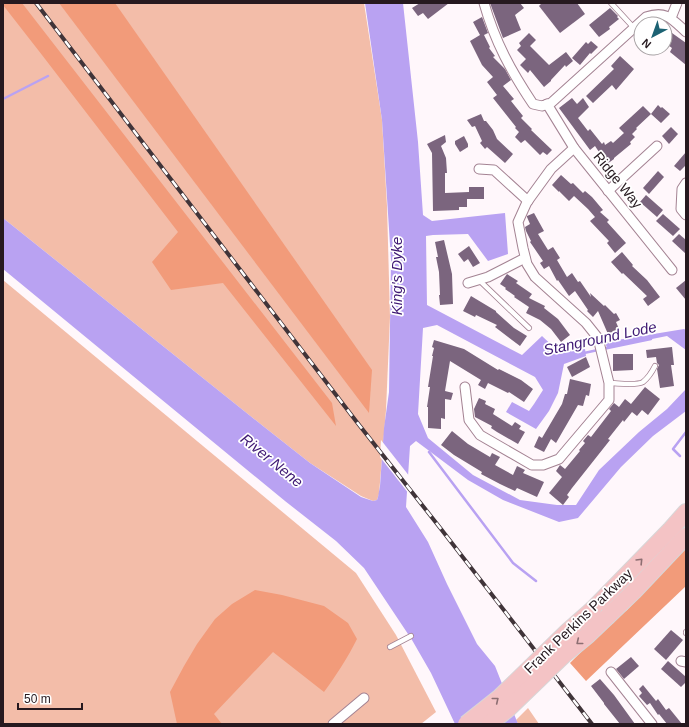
<svg xmlns="http://www.w3.org/2000/svg" width="689" height="727" viewBox="0 0 689 727" font-family="Arial,sans-serif">
<rect width="100%" height="100%" fill="#fff7fb"/>
<g fill="#f3bda9">
<path d="M3,3h361l18,117 5,86 3,111 -4,93 -7,84 -2,6 -4,1 -12,-5 -51,-33 -47,-37 -260,-208z"/>
<path d="M3,280l353,293 40,62 40,77 -15,12h-418z"/>
<path d="M528,708l11,16h-21l-2,-4z"/>
</g>
<g fill="#f29b7a">
<path d="M3,3h19l310,400 4,23 -113,-143 -52,7 -19,-28 26,-30 -136,-177 -39,-50z"/>
<path d="M59,3h56l257,367 -3,43z"/>
<path d="M686,547v39l-100,95 -16,-18 41,-41 16,-12z"/>
<path d="M255,590l27,5 42,11 24,17 9,16c-10,20 -20,35 -33,53l-51,-40 -59,62 8,10h-45l-7,-32 14,-26 13,-22 18,-25 17,-15z"/>
</g>
<g fill="#b9a2f2">
<path d="M365,3h38l15,139 5,73 9,6 73,-8 3,41 -20,7 -20,-27 -35,1 -7,1 1,69 95,50 20,-19 18,17 25,-4 1,7 -22,8 -6,29 -9,18 -13,18 -30,-17 6,-10 17,9 5,-7 9,-14 -8,-13 -98,-52 -14,3 -5,86 10,24 45,37 47,25 37,5h19l23,-35 40,-38 28,-23 19,-20v22l-33,25 -32,31 -43,51 -19,4 -56,-22 -35,-20 -52,-39 -6,5 -4,61 22,35 19,42 30,60 18,22 23,58h-63l-24,-51 -19,-33 -48,-72 -28,-27 -51,-40 -282,-232v-51l260,208 47,37 51,34 12,4 4,-1 1,-3 2,-11 4,-58 5,-36 2,-132 -9,-140z"/>
<path d="M684,329l2,1v20l-19,-14 -60,12 -2,-6z"/>
</g>
<path fill="#fff7fb" d="M381,440l29,37 -1,17 -29,-37z"/>
<g fill="none" stroke-linecap="round" stroke-linejoin="round">
<g stroke="#b9a2f2" stroke-width="2.5">
<path d="M3,99l45,-23"/>
<path d="M603,349l48,-10"/>
<path d="M584,353l14,-3"/>
<path d="M429,452l84,111 23,18"/>
<path d="M680,456l-7,-7 13,-17"/>
</g>
</g>
<g fill="#7b657e">
<path d="M420,3h29l-21,16 -5,-6 -5,3 -6,-8z"/>
<path d="M490,3h30l4,5 -9,7 6,15 -18,8z"/>
<path d="M542,3h35l8,11 -25,19 -21,-27z"/>
<path d="M610,8l8,8 -1,1 2,2 -10,8 1,2 -11,8 -10,-12z"/>
<path d="M482,17l6,16 -4,2 6,12 -1,1 6,8 -2,1 12,12 6,11 -8,6 11,13 -3,2 12,15 -2,2 11,11 -1,1 21,20 -5,5 -4,-3 -3,3 -15,-15 -4,3 -6,-6 4,-5 -4,-4 1,-1 -23,-29 4,-3 -10,-13 6,-5 -11,-12 -12,-24 10,-6 -7,-13z"/>
<path d="M665,28l21,15v22l-16,-13 2,-4 -7,-5z"/>
<path d="M529,33l7,7 -6,6 19,19 17,-13 7,9 -7,6 -1,-2 -14,15v1l-7,6 -14,-17 -2,3 -8,-8 6,-6 -9,-9 4,-4 -2,-3z"/>
<path d="M591,41l7,6 -7,7 -1,-1 -10,12 -8,-7 14,-16 2,2z"/>
<path d="M620,56l14,13 -18,21 -4,-5 -19,18 -7,-7 28,-27 -3,-3z"/>
<path d="M572,98l5,6 6,-6 6,9 -11,11 10,13 2,-2 12,15 2,-2 1,3 6,-4 2,2 11,-10 -5,-5 24,-22 8,8 -15,14 1,1 -5,5 3,3 -5,5 1,2 -17,14v1l-7,5 -12,-18 -5,4 -31,-42z"/>
<path d="M658,105l3,3 1,-1 8,7 -9,9 -10,-9z"/>
<path d="M481,114l3,7h2l7,9 4,9 16,15 -8,9 -18,-16 -2,2 -5,-6 2,-2 -7,-15 -3,1 -5,-7z"/>
<path d="M671,127l7,7 -9,10 -7,-8z"/>
<path d="M445,135l1,7 -5,4 5,12 1,15h-2v20l24,-1v-5h15v12h-17v8h-8v3l-26,1 -1,-58 -5,-9z"/>
<path d="M464,136l4,8v3l-8,5 -5,-8v-3z"/>
<path d="M686,152v13l-6,6 -6,-5z"/>
<path d="M658,171l6,6 -15,17 -6,-6z"/>
<path d="M561,175l10,9 2,-1 10,10 2,-2 7,6 11,13 -3,2 9,8 -2,2 19,21 -11,10 -8,-10 2,-2 -19,-20 5,-4 -7,-8 -14,-13 -5,5 -10,-10v1l-7,-7z"/>
<path d="M646,195l17,15 -6,7 -17,-15z"/>
<path d="M534,213l10,18 -6,3 10,16 5,-3 7,11 -3,2 10,17 5,-4 6,9 2,-1 11,16 -1,-4 14,13 1,-1 9,9 2,-1 4,7 -4,2 3,7 -11,5 -10,-23 -5,6 -6,-6 1,-1 -13,-19 -6,5 -11,-16 -1,1 -8,-15 -5,3 -4,-6 3,-2 -13,-19 1,-1 -5,-10 -1,-4 5,-3 -3,-7v-1z"/>
<path d="M663,214l17,15 -7,7 -17,-15z"/>
<path d="M679,234l7,6v14l-14,-13z"/>
<path d="M444,240l8,34 1,30 -13,1 -1,-10h1l-1,-23 -3,-15h2l-3,-15z"/>
<path d="M469,246l11,17 -7,4 -5,-8 -4,3 -6,-8z"/>
<path d="M622,252l11,13 -1,1 15,14 13,17 -12,9 -5,-7 4,-3 -24,-23 -1,1 -11,-12z"/>
<path d="M507,274l11,7 -2,2 16,11 -3,4 16,8 -1,2 14,11 12,16 -9,7 -10,-13 -11,-9 -14,-7 3,-6 -15,-10 1,-1 -10,-7 1,-1 -6,-4z"/>
<path d="M686,280v20l-10,-12z"/>
<path d="M471,296l25,15v1l18,16 13,8 -7,10 -25,-19 2,-2 -21,-10 -1,2 -12,-6z"/>
<path d="M434,340l30,9 34,21 1,-1 22,11 12,9 -9,13 -15,-10 -1,1 -20,-10 -3,6 -7,-4 3,-5 -31,-19 -5,30 8,2 -2,7 -6,-1v20l-4,-1v11l-13,-1v-21h-1l3,-20h-2l5,-31h-1l2,-8 -2,-1z"/>
<path d="M672,347l2,18h-3l3,21 -14,2 -3,-19 2,-4 -2,-2 -1,-6 -9,1 -1,-8z"/>
<path d="M613,354h20v16l-20,1z"/>
<path d="M586,357l4,10 -18,10 -5,-10z"/>
<path d="M570,379l21,5 -2,12 -3,-1 -3,11 -5,-1 -22,38 -5,-4 -7,13 -10,-5 5,-11 3,2 20,-34 3,-10h2z"/>
<path d="M645,387l15,12 -12,16 -6,-5 -5,6 -5,-4 -8,10 -1,-2 -15,19 2,1 -38,48 -5,7 2,2 -6,8 -14,-12 13,-16 -6,-6 4,-6 5,4 15,-18 -1,-1 6,-7 -2,-2 5,-6 3,2 20,-26 -2,-2 5,-6 5,4 6,-8 6,5z"/>
<path d="M479,398l7,3 -1,3 10,5 -2,5 19,12 3,-4 6,4 -2,3 6,3 -7,12 -21,-12 -6,-4 1,-2 -17,-9 -1,-8z"/>
<path d="M452,431l16,13 22,13 2,-4 8,4 -5,8 18,10 4,-9 8,4 -2,3 21,9 -7,15 -20,-9 -2,3 -15,-7 -19,-10 1,-2 -28,-17 -13,-10z"/>
<path d="M671,630l12,10 -17,20 -12,-11z"/>
<path d="M631,657l8,9 -15,13 -8,-10z"/>
<path d="M668,661l18,16v5l-5,5 -20,-18z"/>
<path d="M600,679l14,16 21,29h-15l-16,-20v-1l-13,-17z"/>
<path d="M643,685l13,16 2,-2 8,11 3,-2 13,16h-15l-8,-10 -1,1 -8,-12 -3,2 -8,-9 3,-3 -3,-4z"/>
</g>
<g fill="none" stroke-linecap="round" stroke-linejoin="round">
<g stroke="#a48393" stroke-width="6">
<g id="lane">
<path d="M611,3l23,25"/>
<path d="M479,280l50,48"/>
<path d="M609,383c8,0 28,3 34,-1 5,-4 9,-10 12,-16"/>
<path d="M686,632v1"/>
<path d="M390,647l21,-11"/>
</g>
</g>
<g stroke="#a48393" stroke-width="11">
<g id="street">
<path d="M484,3c11,39 27,68 49,101l9,2 9,-3 95,-86c20,-7 26,2 40,15"/>
<path d="M671,18l6,-15"/>
<path d="M547,104l27,44 98,122"/>
<path d="M479,169l15,1 34,31"/>
<path d="M686,183l-4,6 -1,20 5,6"/>
<path d="M608,191l49,-45"/>
<path d="M468,283l20,-6 37,-19"/>
<path d="M465,387l4,33 11,15 52,30h11l16,-6 50,-59v-17l-11,-45 -12,-15 -51,-46 -8,-13 -4,-16 -5,-26 9,-20 24,-33 23,-21"/>
<path d="M681,661l5,1"/>
<path d="M611,672l41,52"/>
<path d="M333,724l31,-26"/>
</g>
</g>
<g stroke="#d8d6d7" stroke-width="18">
<g id="highway">
<path d="M593,609l78,-80 15,-17"/>
<path d="M608,616l26,-25 52,-55"/>
</g>
</g>
<use href="#lane" stroke="#fff" stroke-width="4.5"/>
<use href="#street" stroke="#fff" stroke-width="9"/>
<use href="#highway" stroke="#f4c3c5" stroke-width="16"/>
<g stroke="#403439" stroke-width="4">
<path id="rail" d="M36,3l320,418 85,108 151,195"/>
</g>
<use href="#rail" stroke="#fff" stroke-width="2.5" stroke-dasharray="8" stroke-linecap="butt"/>
<g stroke="#d8d6d7" stroke-width="18" stroke-linecap="butt">
<g id="highway-bridge">
<path d="M466,724l34,-27 68,-66 25,-22"/>
<path d="M489,724l19,-15 57,-55 23,-19 20,-19"/>
</g>
</g>
<use href="#highway-bridge" stroke="#f4c3c5" stroke-width="16"/>
</g>
<defs><path id="oneway-chevron" d="M-2-3.5L2.5 0L-2 3.5" fill="none" stroke-width="1.6" stroke-linecap="round" stroke-linejoin="round"/></defs>
<g stroke="#8d6e72">
<use href="#oneway-chevron" transform="translate(640 561) rotate(-46)"/>
<use href="#oneway-chevron" transform="translate(579 642) rotate(141)"/>
<use href="#oneway-chevron" transform="translate(496 700) rotate(-39)"/>
</g>
<g text-anchor="middle" dominant-baseline="central" stroke-width="3.5" stroke-linejoin="round" paint-order="stroke">
<g font-size="14" fill="#26191f" stroke="#fff">
<text transform="translate(618 180) rotate(51)">Ridge Way</text>
<text transform="translate(578 621) rotate(-44)">Frank Perkins Parkway</text>
</g>
<g font-size="15" font-style="italic" fill="#3e1873" stroke="#fff">
<text transform="translate(396 276) rotate(-90)">King's Dyke</text>
<text transform="translate(600 338) rotate(-12)">Stanground Lode</text>
<text transform="translate(272 460) rotate(39)">River Nene</text>
</g>
</g>
<rect width="689" height="727" fill="none" stroke="#26191f" stroke-width="8"/>
<g transform="translate(653 36) rotate(221)"><circle r="19" fill="#ffffff" stroke="#a8a3a5"/>
<path d="M0-3L7 15L0 10L-7 15Z" fill="#1c6273"/>
<text y="-6" font-size="11" font-weight="bold" text-anchor="middle" fill="#26191f">N</text>
</g>
<path d="M18 703v6h64v-6" fill="none" stroke="#26191f" stroke-width="2"/>
<text x="24" y="703" font-size="12" fill="#26191f" stroke="#ffffff" stroke-width="3" paint-order="stroke">50 m</text>
</svg>
